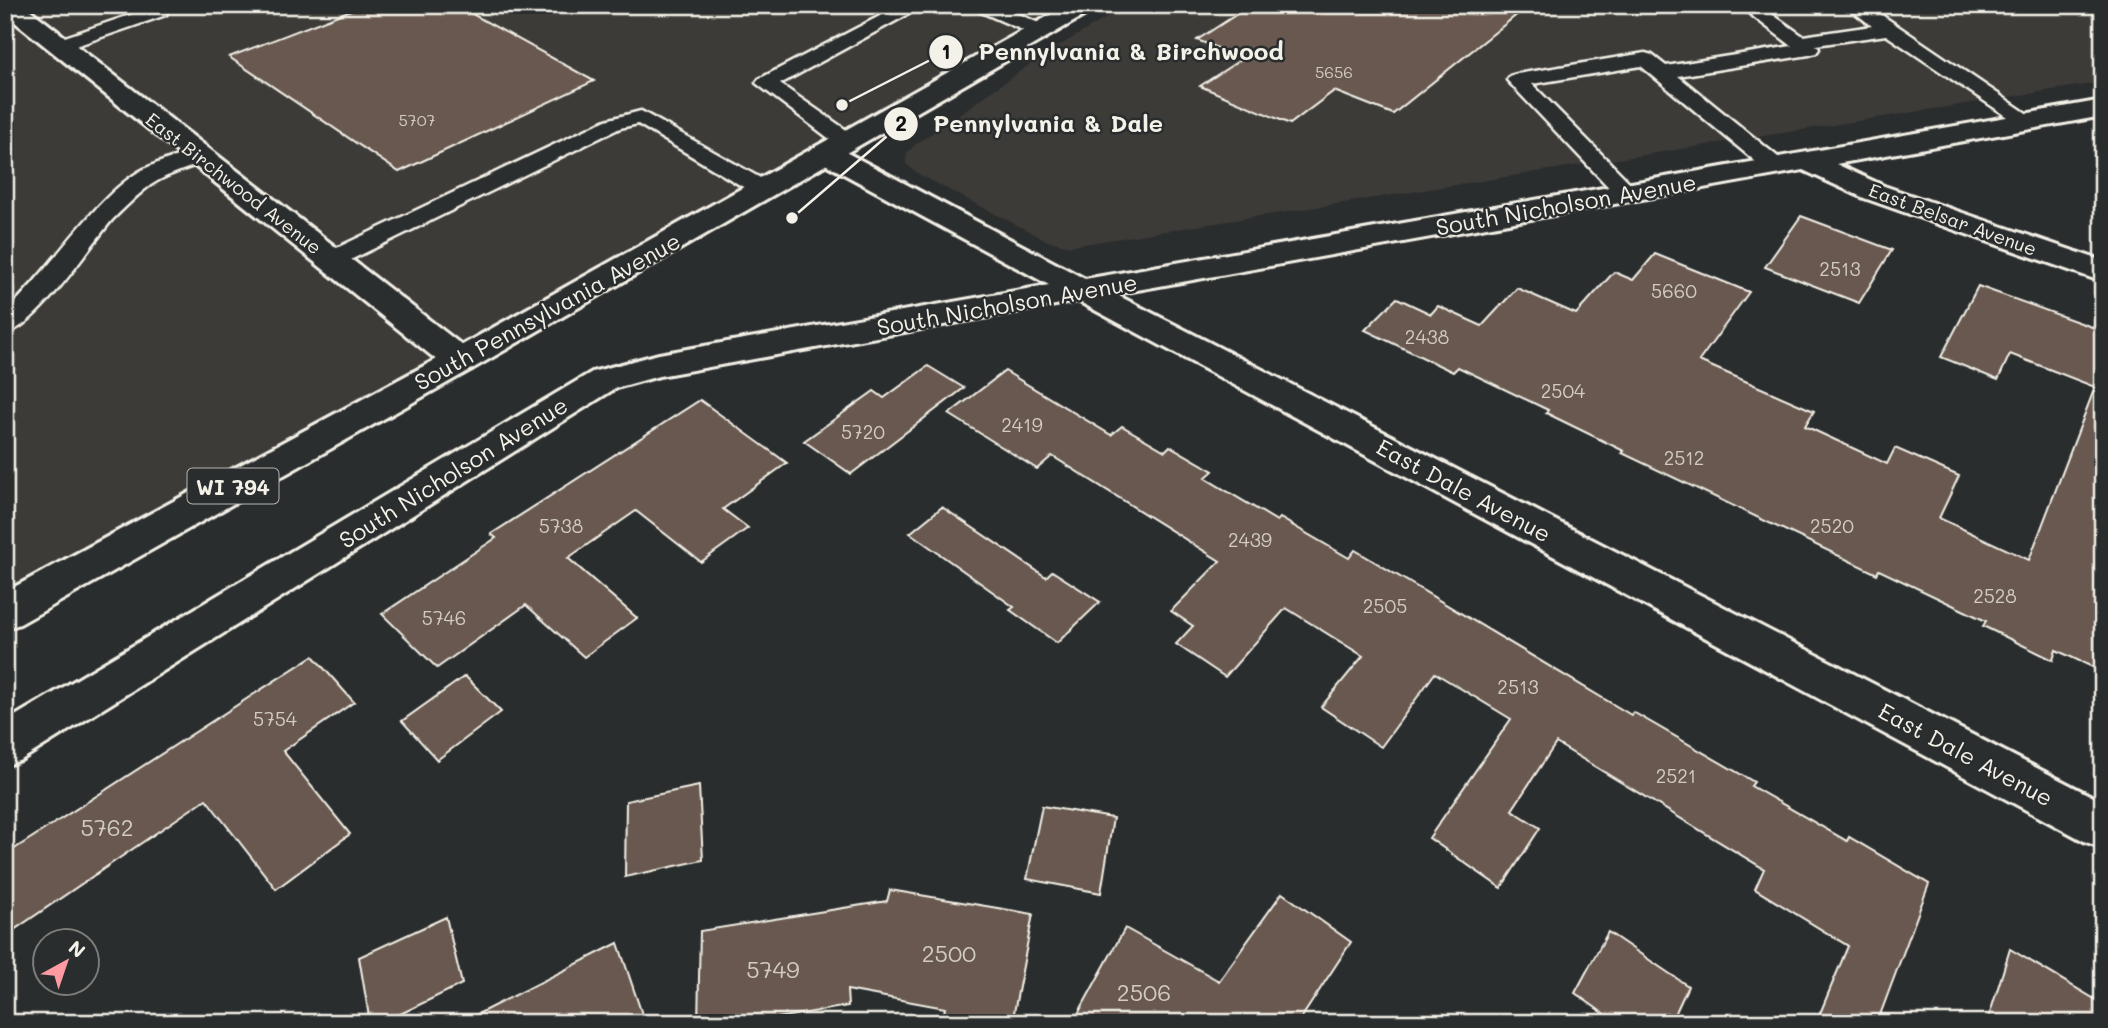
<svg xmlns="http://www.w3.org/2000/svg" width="2108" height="1028" viewBox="0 0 2108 1028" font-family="Mali,sans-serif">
<rect width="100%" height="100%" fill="#2a2d2e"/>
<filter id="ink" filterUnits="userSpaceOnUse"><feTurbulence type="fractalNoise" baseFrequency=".0143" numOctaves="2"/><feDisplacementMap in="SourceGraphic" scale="14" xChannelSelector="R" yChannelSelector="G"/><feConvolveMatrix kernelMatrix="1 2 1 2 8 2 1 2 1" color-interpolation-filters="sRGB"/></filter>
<g filter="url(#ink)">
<g fill="#3d3a38">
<path d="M5,5h1084l-1084,609z"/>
<path d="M1128,5h975v77l-1032,164 -23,-5 -128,-66 -14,-11 1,-11 8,-8 127,-89z"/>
</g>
<g fill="#68594f" stroke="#f4f1e8" stroke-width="2">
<path d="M364,5h92l138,76 -195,91 -170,-115z"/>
<path d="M1251,5h278l-136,109 -59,-23 -44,33 -90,-38 43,-28 -46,-18z"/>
<path d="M1801,216l91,34 -33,53 -94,-36z"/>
<path d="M1655,254l94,38 -50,69 115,50 -9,15 82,38 8,-16 64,28 -20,42 90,42 66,-173 -85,-33 -12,26 -57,-23 37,-71 125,45v341l-47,-22 -3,10 -70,-34 3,-5 -107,-51 -2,4 -255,-121 2,-2 -78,-38 2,-3 -90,-43 -5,5 -88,-42 32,-32 34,16 7,-8 44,20 35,-38 59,26 38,-42 19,8z"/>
<path d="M928,366l36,22 -113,86 -47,-33 70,-50 10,7z"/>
<path d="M1005,371l106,64 11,-9 43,25 5,-5 43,25 -8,7 72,43 3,-3 69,40 6,-8 276,165 2,-3 121,70 -3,4 96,55 2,-4 80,47 -52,139h-61l32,-77 -93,-57 9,-20 -208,-126 -44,67 28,18 -39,60 -72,-50 82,-119 -76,-46 -54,74 -60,-40 42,-51 -77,-48 -61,69 -49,-33 17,-18 -22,-15 49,-50 -168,-105 -15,13 -88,-55z"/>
<path d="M700,400l87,63 -64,46 25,19 -47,34 -65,-51 -68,47 69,60 -53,39 -58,-52 -89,63 -55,-54 114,-76 -5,-4z"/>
<path d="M942,507l104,70 6,-6 48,31 -43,41 -47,-33 4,-3 -104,-74z"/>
<path d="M313,656l41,46 -71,49 67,83 -74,55 -70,-90 -201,137v-81z"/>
<path d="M465,676l36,36 -64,48 -35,-39z"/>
<path d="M699,786l4,74 -78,17 1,-76z"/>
<path d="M1042,806l71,12 -12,75 -74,-14z"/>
<path d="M890,890l143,24 -21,109h-40l-29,-6 2,-9 -98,-18 1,16 -100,17h-50l2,-92 187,-30z"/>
<path d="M1282,893l69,49 -53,81h-225l52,-95 94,53z"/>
<path d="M446,917l16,67 -80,39h-12l-11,-66z"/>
<path d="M1608,932l80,54 -17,37h-54l-42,-30z"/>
<path d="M618,943l27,80h-185z"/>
<path d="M2010,949l93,55v19h-116z"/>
</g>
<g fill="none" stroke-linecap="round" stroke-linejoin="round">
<g stroke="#f4f1e8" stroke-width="5">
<g id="lane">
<path d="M141,5h22l5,6 -2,4 -99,34h-14l-3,-4 3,-4 92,-31z"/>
<path d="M901,5h24l-145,79 75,52 3,5 -3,5h-16l-83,-63 3,-4z"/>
<path d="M972,5h25l51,22 3,4 -10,6 -7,-2 -60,-26z"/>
<path d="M1738,5h21l44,31 69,-10 -27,-21h22l171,116 -4,4h-14l-134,-90 -70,10 3,4 -3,4 -7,2 -131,21 105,85 3,5 -3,5h-16l-126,-105 -109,18 103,104 3,5 -3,5h-16l-112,-118 3,-4 7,-2 128,-21 7,2 14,11 126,-20z"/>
<path d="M641,111l130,73 3,5 -3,5h-16l-117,-70 -18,4 -280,137 -9,2 -9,-2 -3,-5 3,-5 284,-135z"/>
<path d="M200,149l8,2 3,5 -3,5c-22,8 -46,14 -64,29 -11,9 -22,20 -32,30 -24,28 -73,105 -107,114v-22c44,-39 90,-117 139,-143 17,-8 38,-15 56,-20z"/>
</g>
</g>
<g stroke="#f4f1e8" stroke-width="6">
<g id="street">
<path d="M5,5h19l448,348 5,8 -5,8 -12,3 -12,-3 -443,-355z"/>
<path d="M2103,100v16l-267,48 48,22 219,75v21l-239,-84 -61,-28 -688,124 988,508v46l-17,-6 -1008,-541 -419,75 -43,12 -595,372 -16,6v-44l587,-350 67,-18 390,-69 -233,-126 -4,-6 4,-6 10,-2 10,2 249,132z"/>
</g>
</g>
<g stroke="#f4f1e8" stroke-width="6">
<path id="primary" d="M1068,5h30l-4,5 -622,359 -452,255 -15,5v-37l443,-239z"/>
</g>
<use href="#lane" fill="#2a2d2e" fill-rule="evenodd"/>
<use href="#street" fill="#2a2d2e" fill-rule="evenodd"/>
<use href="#primary" fill="#2a2d2e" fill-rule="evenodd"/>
</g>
</g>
<g text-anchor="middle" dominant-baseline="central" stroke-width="5" stroke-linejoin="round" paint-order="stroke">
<g font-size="16" fill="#d1cbc2">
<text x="1334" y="71">5656</text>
<text x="417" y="119">5707</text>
</g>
<g font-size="19" fill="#f4f1e8" stroke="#2a2d2e">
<text transform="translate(234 183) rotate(38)">East Birchwood Avenue</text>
<text transform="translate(1953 219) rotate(20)">East Belsar Avenue</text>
</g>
<g font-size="19" fill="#d1cbc2">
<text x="1840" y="268">2513</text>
<text x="1674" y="290">5660</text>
<text x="1427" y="336">2438</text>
<text x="1563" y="390">2504</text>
<text x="1022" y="424">2419</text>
<text x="863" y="431">5720</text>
<text x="1684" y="457">2512</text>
<text x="561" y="525">5738</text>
<text x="1832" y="525">2520</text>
<text x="1250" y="539">2439</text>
<text x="1995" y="595">2528</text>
<text x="1385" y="605">2505</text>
<text x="444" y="617">5746</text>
<text x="1518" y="686">2513</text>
<text x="275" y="718">5754</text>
<text x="1676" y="775">2521</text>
</g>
<rect fill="#2a2d2e" stroke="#b7b6b0" stroke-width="2" x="187.5" y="468.5" width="91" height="35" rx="5"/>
<g font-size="21" font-weight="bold" fill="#f4f1e8">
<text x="233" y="486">WI 794</text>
</g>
<g font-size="23" fill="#f4f1e8" stroke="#2a2d2e">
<text transform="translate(1566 204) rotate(-10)">South Nicholson Avenue</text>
<text transform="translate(1007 304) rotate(-10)">South Nicholson Avenue</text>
<text transform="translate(547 311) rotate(-29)">South Pennsylvania Avenue</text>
<text transform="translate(453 472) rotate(-32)">South Nicholson Avenue</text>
<text transform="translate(1464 490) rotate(28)">East Dale Avenue</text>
<text transform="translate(1966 754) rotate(28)">East Dale Avenue</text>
</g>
<g font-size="23" fill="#d1cbc2">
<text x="107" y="827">5762</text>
<text x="949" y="953">2500</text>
<text x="773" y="969">5749</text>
<text x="1144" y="992">2506</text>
</g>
</g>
<path fill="none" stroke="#f4f1e8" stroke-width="2.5" d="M842 105L946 52M792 218L901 124"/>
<g fill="#f4f1e8" stroke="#2a2d2e" stroke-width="2.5">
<circle cx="842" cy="105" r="7"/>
<circle cx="792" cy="218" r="7"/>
<circle cx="946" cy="52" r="18"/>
<circle cx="901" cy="124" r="18"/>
</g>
<g font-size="21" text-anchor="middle" font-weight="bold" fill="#111">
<text x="946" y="59">1</text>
<text x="901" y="131">2</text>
</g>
<g font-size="24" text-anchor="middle" font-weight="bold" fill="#f4f1e8" stroke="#2a2d2e" stroke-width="5" stroke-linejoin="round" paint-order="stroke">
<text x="1131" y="60">Pennylvania &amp; Birchwood</text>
<text x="1048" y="132">Pennylvania &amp; Dale</text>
</g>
<rect width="2108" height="1028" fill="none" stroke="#2a2d2e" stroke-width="28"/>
<rect x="14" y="14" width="2080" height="1000" fill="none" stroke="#f4f1e8" stroke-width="2.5" filter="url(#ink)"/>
<g transform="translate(66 962) rotate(40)"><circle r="33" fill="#2a2d2e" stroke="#7b7b78" stroke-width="2"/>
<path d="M0-5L12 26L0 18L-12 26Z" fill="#ff9aa2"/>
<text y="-10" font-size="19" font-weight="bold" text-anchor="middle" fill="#f4f1e8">N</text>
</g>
</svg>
